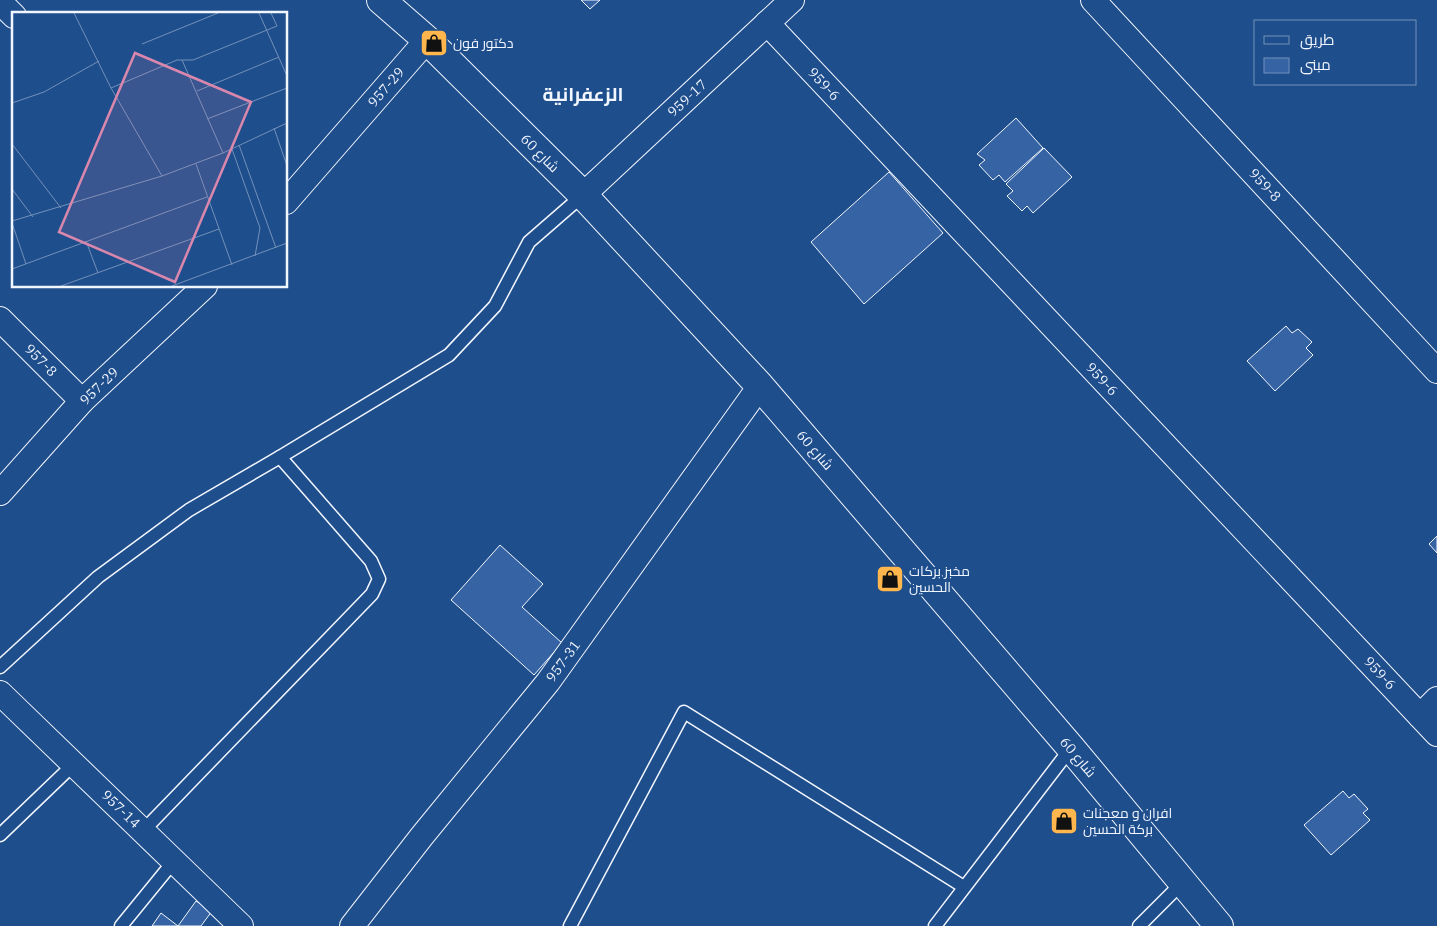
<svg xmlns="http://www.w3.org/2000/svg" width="1437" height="926" viewBox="0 0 1437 926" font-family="'IBM Plex Serif',Cairo,serif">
<rect width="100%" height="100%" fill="#1f4e8c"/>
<g fill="#3563a3" stroke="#f2f6ff">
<path d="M581,0h19l-10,9z"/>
<path d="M1016,118l27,30 -38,34 -6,-7 -6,5 -14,-15 6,-5 -8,-6z"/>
<path d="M1044,148l28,29 -39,36 -6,-7 -5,5 -15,-15 6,-5 -7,-7z"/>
<path d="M889,172l54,61 -79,71 -53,-62z"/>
<path d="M1286,326l6,7 6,-4 14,13 -6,6 7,7 -38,36 -28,-30z"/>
<path d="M1437,536v17l-8,-9z"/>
<path d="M500,545l43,39 -21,23 40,36 -28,32 -83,-75z"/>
<path d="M1343,791l6,7 5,-4 14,15 -5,4 7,7 -39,35 -27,-30z"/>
<path d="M196,901l16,10 -11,15h-49l9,-13 17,13z"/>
</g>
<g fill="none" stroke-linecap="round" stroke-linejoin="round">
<g stroke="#f2f6ff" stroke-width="15">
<g id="service">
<path d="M0,667l98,-90 91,-67 91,-53 169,-102 46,-49 34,-64 54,-47"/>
<path d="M143,831l229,-237 7,-15 -8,-18 -91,-104"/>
<path d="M0,835l74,-71"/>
<path d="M121,926l53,-65"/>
<path d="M570,926l114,-214 280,175"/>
<path d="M935,926l136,-178"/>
<path d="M1139,926l44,-44"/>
</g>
</g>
<g stroke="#f2f6ff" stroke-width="26">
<g id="minor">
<path d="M1093,0l344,371"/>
<path d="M0,2l14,14"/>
<path d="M767,23l670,711"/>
<path d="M583,195l209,-195"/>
<path d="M286,202l141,-162"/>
<path d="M0,319l82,82"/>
<path d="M0,493l82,-92 123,-115"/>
<path d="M0,693l241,233"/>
<path d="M1420,716l17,-17"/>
<path d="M352,926l70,-90 126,-154 212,-296"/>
</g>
</g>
<g stroke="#f2f6ff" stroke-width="30">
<path id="tertiary" d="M381,0l46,40 156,155 177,191 311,362 148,178"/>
</g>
<use href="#service" stroke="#1f4e8c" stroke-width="12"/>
<use href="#minor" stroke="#1f4e8c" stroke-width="24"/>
<use href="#tertiary" stroke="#1f4e8c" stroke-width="28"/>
</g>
<defs>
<g id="shop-square" transform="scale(1.4375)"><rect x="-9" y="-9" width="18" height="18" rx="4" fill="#ffb74d" stroke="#1f4e8c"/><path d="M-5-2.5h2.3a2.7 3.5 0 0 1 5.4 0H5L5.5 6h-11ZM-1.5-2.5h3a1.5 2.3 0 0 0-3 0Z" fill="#111"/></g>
</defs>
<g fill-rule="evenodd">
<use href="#shop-square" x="434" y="43"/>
<use href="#shop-square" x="890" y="579"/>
<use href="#shop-square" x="1064" y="821"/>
</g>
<g text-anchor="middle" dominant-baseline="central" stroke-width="4" stroke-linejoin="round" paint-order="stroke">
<g font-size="14" fill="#f2f6ff" stroke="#1f4e8c" text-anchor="start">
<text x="453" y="43">دكتور فون</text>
<text x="909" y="571">مخبز بركات<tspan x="909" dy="16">الحسين</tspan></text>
<text x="1083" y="813">افران و معجنات<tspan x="1083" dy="16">بركة الحسين</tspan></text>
</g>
<g font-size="14" fill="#f2f6ff" stroke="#1f4e8c">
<text transform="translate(824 84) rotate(47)">959-6</text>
<text transform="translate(386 87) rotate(-49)">957-29</text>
<text transform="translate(687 98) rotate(-43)">959-17</text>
<text transform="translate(540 153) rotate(45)">شارع 60</text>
<text transform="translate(1265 185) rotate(47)">959-8</text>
<text transform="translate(41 360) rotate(45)">957-8</text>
<text transform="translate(1102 379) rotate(47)">959-6</text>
<text transform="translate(99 386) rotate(-44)">957-29</text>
<text transform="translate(815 450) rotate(49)">شارع 60</text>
<text transform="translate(563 661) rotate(-54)">957-31</text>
<text transform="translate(1380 673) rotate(47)">959-6</text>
<text transform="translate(1078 757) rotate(50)">شارع 60</text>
<text transform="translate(121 809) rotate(44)">957-14</text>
</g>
<g font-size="19" font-weight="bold" fill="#f2f6ff" stroke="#1f4e8c">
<text x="583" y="94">الزعفرانية</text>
</g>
</g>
<g transform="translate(12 12)">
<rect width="275" height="275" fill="#1f4e8c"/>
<path fill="none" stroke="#7391ba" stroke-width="1" d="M62,1l37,75 51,88M247,1l28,63M130,32l76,-31M170,48l41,93M99,76l66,-28h16l84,-34 -6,-13M185,79l82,-34M0,91l32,-11 55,-31M195,107l80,-31M262,116l13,38M0,132l49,64M227,133l37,103M220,137l28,79 -5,28M184,152l36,101M0,177l21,28M0,209l150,-45 61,-23 64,-30M0,211l14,41M74,229l12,32M0,257l195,-72M49,274l158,-57M160,274l115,-43"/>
<path fill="#da87ad" fill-opacity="0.15" stroke="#da87ad" stroke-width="2.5" d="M123,41l116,49 -76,180 -116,-50z"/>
<rect width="275" height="275" fill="none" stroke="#f2f6ff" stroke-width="2.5"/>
</g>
<rect x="1254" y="20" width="162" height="65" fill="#1f4e8c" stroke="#7391ba"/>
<rect x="1264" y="36" width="25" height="8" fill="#1f4e8c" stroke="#7391ba"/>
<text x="1300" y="45" font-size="15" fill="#f2f6ff">طريق</text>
<rect x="1264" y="58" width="25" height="15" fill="#3563a3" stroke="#7391ba"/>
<text x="1300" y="70" font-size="15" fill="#f2f6ff">مبنى</text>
</svg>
